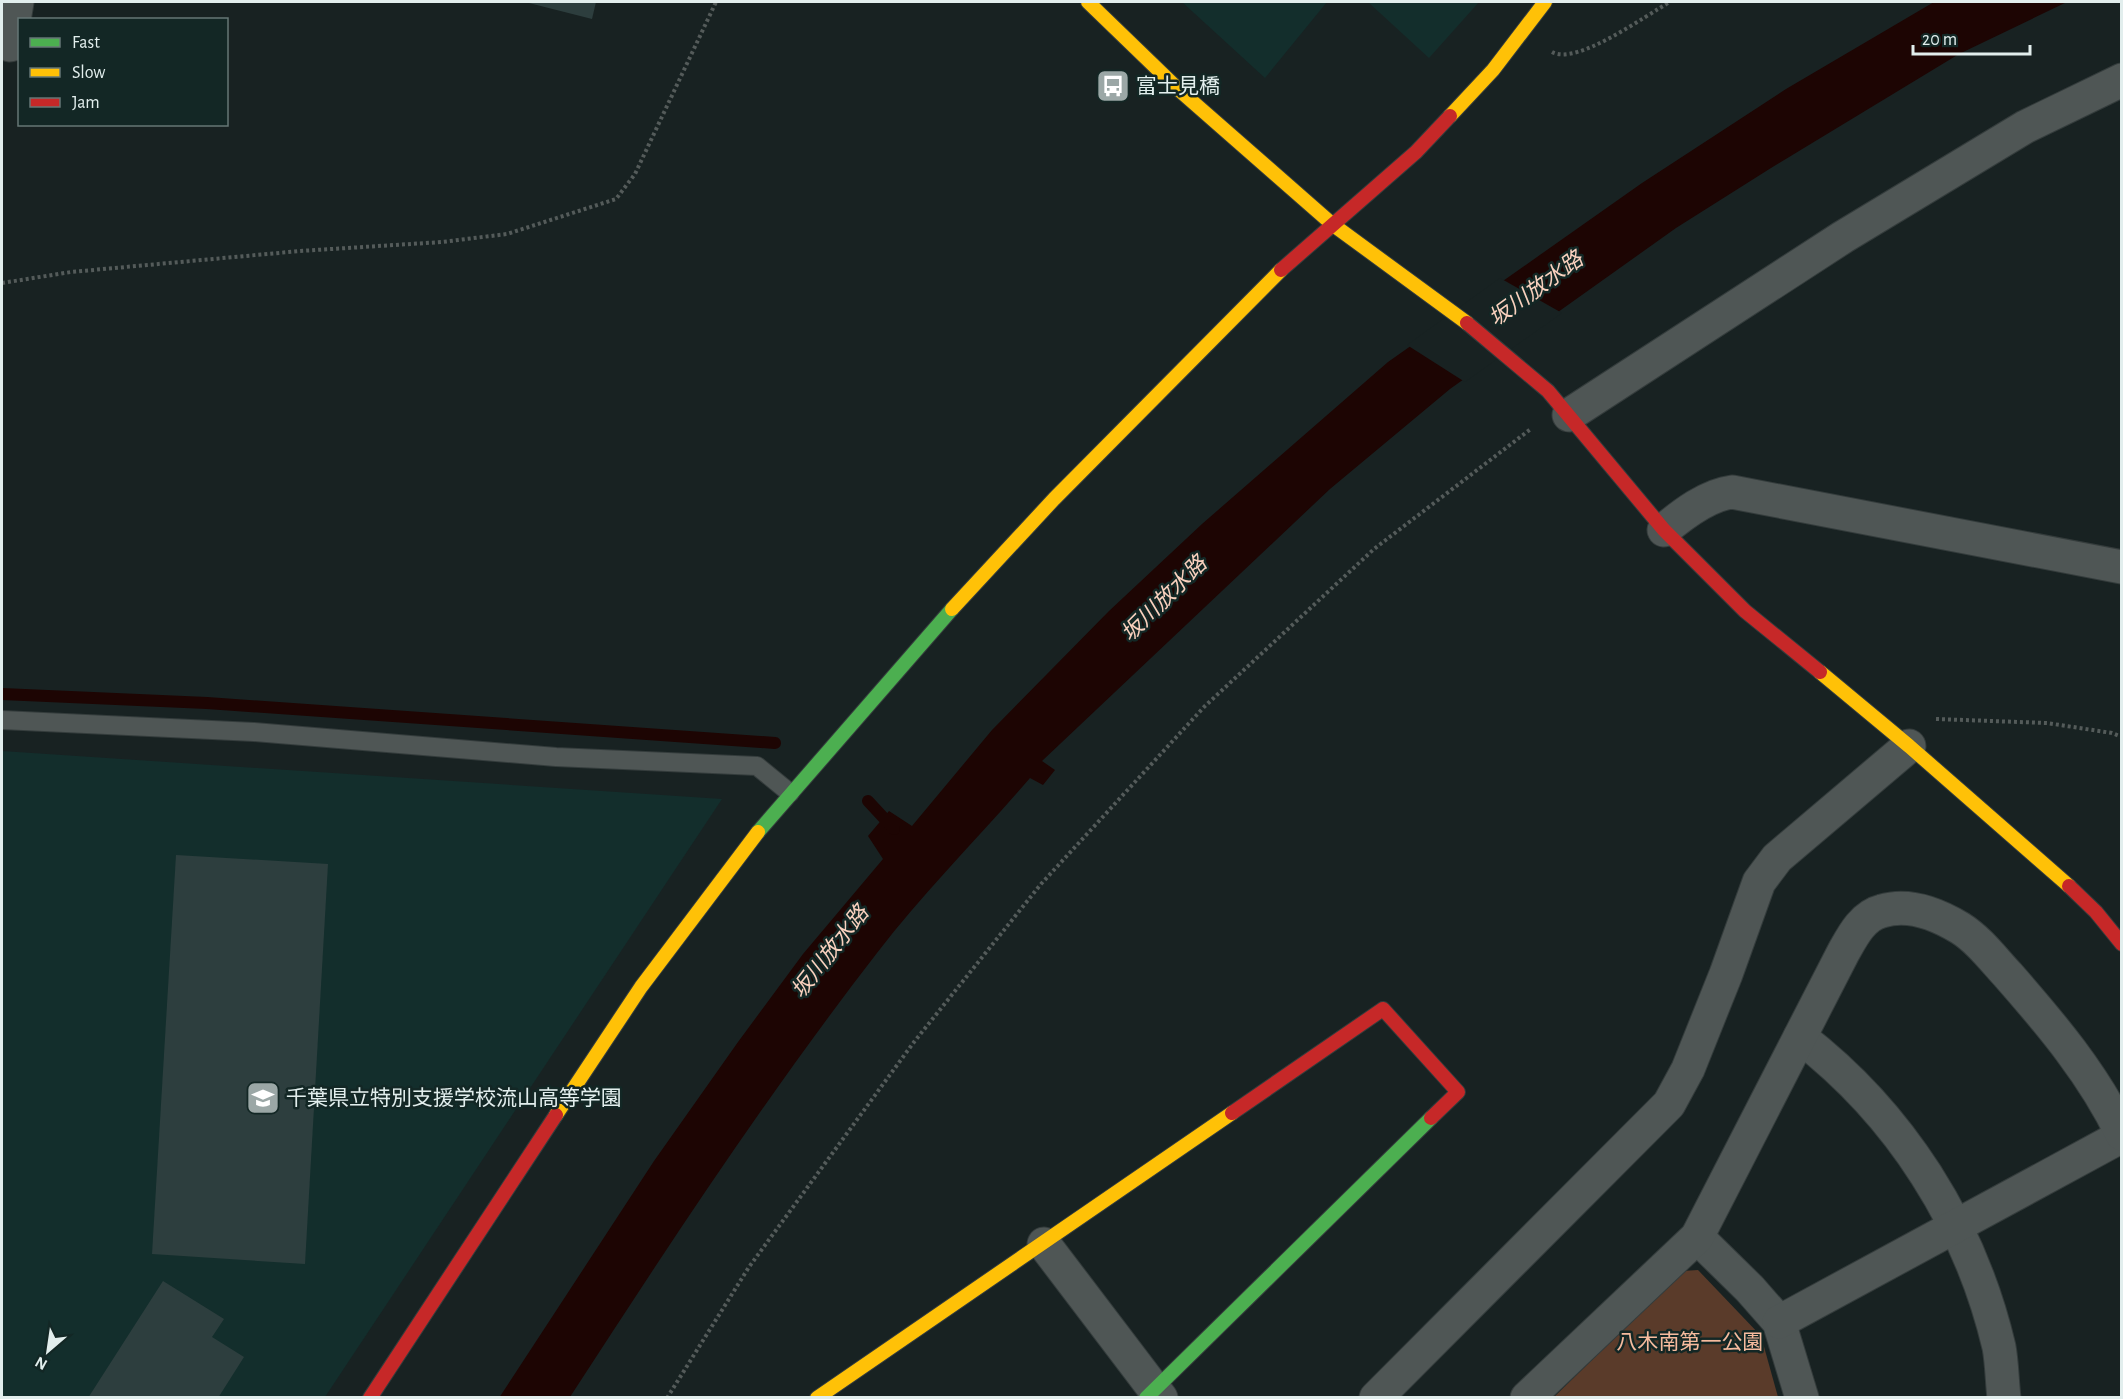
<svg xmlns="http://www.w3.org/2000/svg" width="2123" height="1399" viewBox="0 0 2123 1399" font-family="'Alegreya Sans','Noto Sans JP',sans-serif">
<rect width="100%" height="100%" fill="#182222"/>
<g fill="#132e2c">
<path d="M1182,2h145l-62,76z"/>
<path d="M1368,2h111l-50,56z"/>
<path d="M2,751l720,48 -397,598h-323z"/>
</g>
<path fill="#5a3b2a" d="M1698,1270l63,66 17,61 -225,1 130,-127z"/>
<path fill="#1d0503" d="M1934,2h133l-108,52 -188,114 -95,60 -226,161 -120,100 -288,272 13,9 -12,15 -13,-7c-50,58 -106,114 -153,175 -110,142 -209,293 -307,444l-71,1 155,-237 84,-119 65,-88 80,-95 -15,-23 21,-25 23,15 80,-96 117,-119 93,-87 186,-162 254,-179 144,-94z"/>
<path fill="#182222" d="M1500,278l62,35 -97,69 -58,-37z"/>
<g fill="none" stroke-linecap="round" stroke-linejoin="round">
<g stroke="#1d0503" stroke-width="12">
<path d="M2,694l205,9 568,40"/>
<path d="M868,801l26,28"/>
</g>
</g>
<g fill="#2d3e3e">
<path d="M525,2h71l-4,17z"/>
<path d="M176,855l152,9 -23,400 -153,-10z"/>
<path d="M163,1281l61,38 -12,18 32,20 -26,41h-130z"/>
</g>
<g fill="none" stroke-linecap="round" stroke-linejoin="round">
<g stroke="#343c3c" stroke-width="20">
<path id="lane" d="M2,720l252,12 302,25 201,9 33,27"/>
</g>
<g stroke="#343c3c" stroke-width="35">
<g id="street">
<path d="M10,45l7,-43"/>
<path d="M1569,415l274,-178 182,-110 97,-47"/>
<path d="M1664,530c19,-16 44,-35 68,-38l390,75"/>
<path d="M1800,1037c100,77 170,187 199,310 3,16 3,34 5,51"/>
<path d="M1697,1237l53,52 29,33 23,76"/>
<path d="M1044,1244l117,154"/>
<path d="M1779,1322l343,-186"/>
<path d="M1376,1398l293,-294 19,-35 38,-95 33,-92 18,-24 132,-112"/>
<path d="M1527,1398l170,-161 146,-284c9,-16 19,-37 39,-42 26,-8 55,3 78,17 19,12 33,31 48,47 43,49 86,100 114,159"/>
</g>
</g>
<g stroke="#343c3c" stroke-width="16">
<g id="fast">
<path d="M758,832l194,-223"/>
<path d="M1146,1398l285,-280"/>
</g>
</g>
<g stroke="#343c3c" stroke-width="16">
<g id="slow">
<path d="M1088,2l90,87 154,135 135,99"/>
<path d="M1450,116l43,-46 52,-68"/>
<path d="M952,609l102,-110 227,-229"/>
<path d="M1820,672l89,74 160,140"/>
<path d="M556,1115l85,-128 117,-155"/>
<path d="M817,1398l415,-285"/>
</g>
</g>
<g stroke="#343c3c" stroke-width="16">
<g id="jam">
<path d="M1281,270l135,-118 34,-36"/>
<path d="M1467,323l81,68 116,139 81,81 75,61"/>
<path d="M2069,886l27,26 26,32"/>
<path d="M1232,1113l151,-104 75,83 -27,26"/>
<path d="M370,1398l186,-283"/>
</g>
</g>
<g stroke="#545b5a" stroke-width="4" stroke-dasharray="3 3" stroke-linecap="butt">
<path d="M1552,52c25,14 94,-37 118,-50"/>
<path d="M2,283l69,-11 229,-21 142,-9 65,-8 109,-35 19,-25 81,-172"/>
<path d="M1936,719l111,4 65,10 10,4"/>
<path d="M667,1398l82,-131 165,-225 127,-158 163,-177 170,-158 158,-121"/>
</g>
<use href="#lane" stroke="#4f5655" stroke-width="18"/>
<use href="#street" stroke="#4f5655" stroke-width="33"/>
<use href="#fast" stroke="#4caf50" stroke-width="14"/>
<use href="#slow" stroke="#ffc107" stroke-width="14"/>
<use href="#jam" stroke="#c62828" stroke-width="14"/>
</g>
<defs>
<g id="bus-square" transform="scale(1.725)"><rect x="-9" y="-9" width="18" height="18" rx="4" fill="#9ba7a6" stroke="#132725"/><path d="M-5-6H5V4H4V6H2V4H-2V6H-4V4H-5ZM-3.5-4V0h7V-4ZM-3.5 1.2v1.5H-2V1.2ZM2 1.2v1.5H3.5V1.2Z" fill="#fff"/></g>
<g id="school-square" transform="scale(1.725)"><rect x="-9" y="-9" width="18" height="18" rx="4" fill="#9ba7a6" stroke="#132725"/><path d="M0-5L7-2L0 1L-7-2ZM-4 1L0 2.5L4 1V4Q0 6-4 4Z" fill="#fff"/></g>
</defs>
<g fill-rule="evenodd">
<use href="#bus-square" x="1113" y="86"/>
<use href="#school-square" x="263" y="1098"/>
</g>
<g text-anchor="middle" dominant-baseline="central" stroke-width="5" stroke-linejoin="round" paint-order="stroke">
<g font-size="21" fill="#e2eeed" stroke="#132725" text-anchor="start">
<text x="1136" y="86">富士見橋</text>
<text x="286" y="1098">千葉県立特別支援学校流山高等学園</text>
</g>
<g font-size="21" fill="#f6bb9e" stroke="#132725">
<text x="1690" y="1342">八木南第一公園</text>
</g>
<g font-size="22" font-style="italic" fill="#f9d1be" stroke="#132725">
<text transform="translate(1536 289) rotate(-36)">坂川放水路</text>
<text transform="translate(1164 599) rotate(-45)">坂川放水路</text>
<text transform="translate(830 952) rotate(-52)">坂川放水路</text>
</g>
</g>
<rect width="2123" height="1399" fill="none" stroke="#e2eeed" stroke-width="6"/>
<rect x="18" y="18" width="210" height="108" fill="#132725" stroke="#667775" stroke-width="1.5"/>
<rect x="30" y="38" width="30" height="9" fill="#4caf50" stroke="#667775" stroke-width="1.5"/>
<text x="72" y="48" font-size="18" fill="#e2eeed">Fast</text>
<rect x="30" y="68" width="30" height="9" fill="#ffc107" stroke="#667775" stroke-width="1.5"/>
<text x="72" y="78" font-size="18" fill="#e2eeed">Slow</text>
<rect x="30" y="98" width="30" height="9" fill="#c62828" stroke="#667775" stroke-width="1.5"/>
<text x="72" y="108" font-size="18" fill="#e2eeed">Jam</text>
<g transform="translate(48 1351) rotate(209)" stroke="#132725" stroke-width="4.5" paint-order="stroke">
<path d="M0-4.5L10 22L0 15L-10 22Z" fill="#e2eeed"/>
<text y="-9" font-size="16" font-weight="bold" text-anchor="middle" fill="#e2eeed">N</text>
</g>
<path d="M1913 45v9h117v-9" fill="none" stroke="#e2eeed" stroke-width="3"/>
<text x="1922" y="45" font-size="18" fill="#e2eeed" stroke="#132725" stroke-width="4.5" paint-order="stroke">20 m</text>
</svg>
